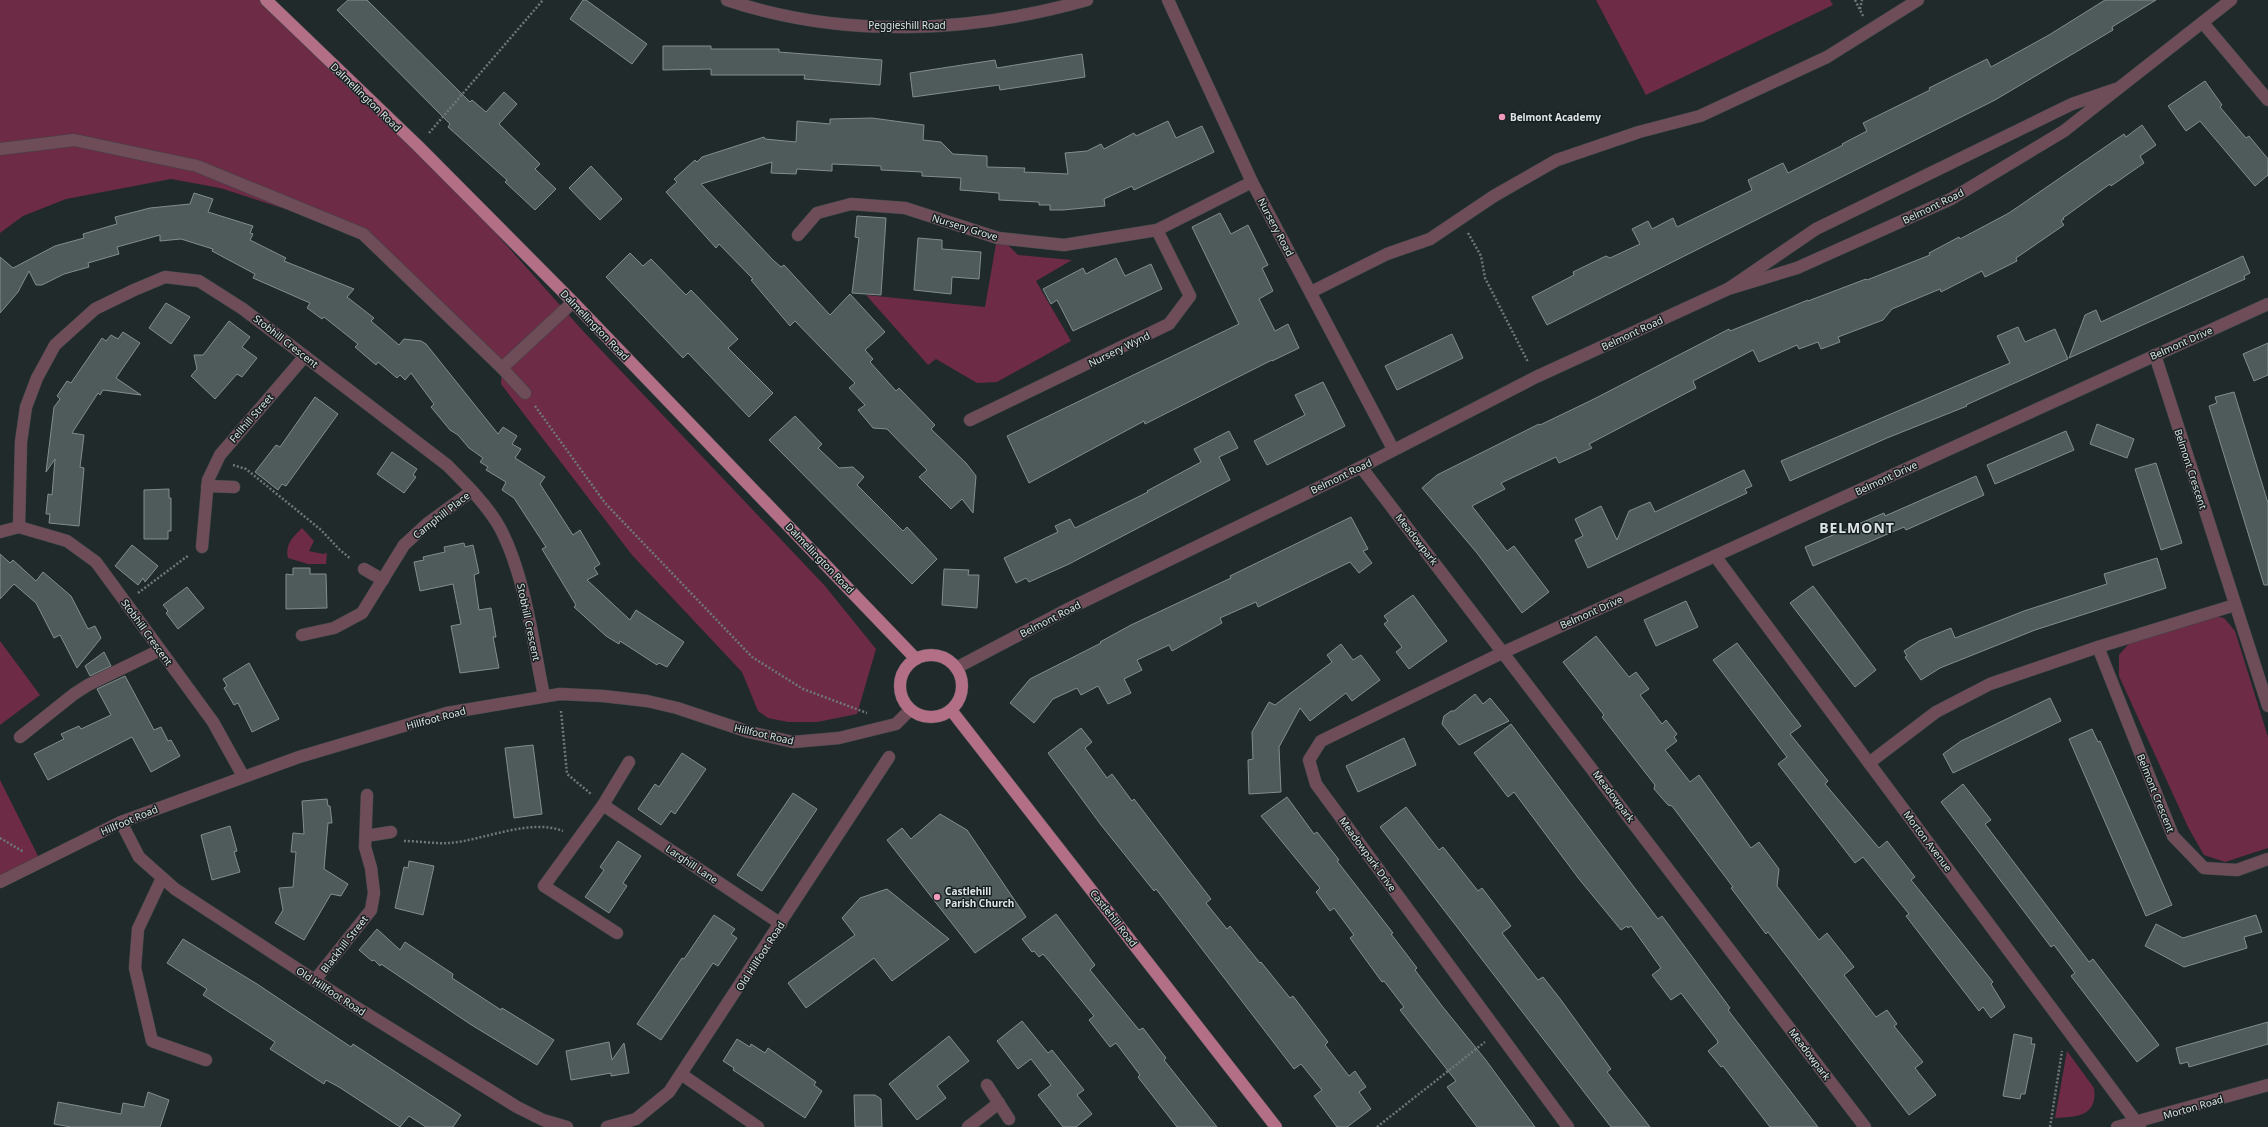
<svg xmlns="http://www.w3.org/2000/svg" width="2268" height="1127" viewBox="0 0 2268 1127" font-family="'Noto Sans',sans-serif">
<rect width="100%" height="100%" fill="#202a2a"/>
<g fill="#6d2b46">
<path d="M0,0h266l152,146 166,186 241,254 51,63 -19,65 -40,8h-29l-20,-4 -10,-7 -16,-39 -110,-117 -131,-171 1,-16 -139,-134 -143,-46 -49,-9 -105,20 -43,17 -23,17z"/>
<path d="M1596,0h234l3,5 -187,90z"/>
<path d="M996,244l12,1 10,10 54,5 -36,21 35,60 -74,41 -20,1 -41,-24 -8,6 -62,-70 119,12z"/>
<path d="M302,528l12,13 -5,10 14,3 4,-1 -1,11h-18l-20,-6c-3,-14 5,-21 14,-30z"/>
<path d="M2210,615l14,3 11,13 33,106v111l-43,14 -21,-7 -16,-28 -69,-151v-21l14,-16z"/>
<path d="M0,641l40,54 -40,30z"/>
<path d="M0,780l41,82 -41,20z"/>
<path d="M2067,1051l27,37c4,28 -17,29 -39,30z"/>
</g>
<g fill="#4f5a5b" stroke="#828e8e">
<path d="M348,0h19l103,102 2,-2 14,12 18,-20 13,12 -18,20 41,40 -5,5 21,20 -21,21 -30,-28 2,-2 -59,-53 2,-3 -113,-114z"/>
<path d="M583,0h3l61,44 -15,20 -62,-45z"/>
<path d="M2105,0h51l-44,27 1,3 -118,70 -448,225 -15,-28 42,-22 -1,-3 33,-16 4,2 30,-14 -8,-15 16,-8 4,8 21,-11 4,9 75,-37 -4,-10 35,-17 5,10 55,-28 -1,-1 25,-13 -4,-8 67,-33 -1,-2 58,-29 4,8 58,-32z"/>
<path d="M663,46h48v3h68v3l103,8 -2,25 -76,-6 1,-4h-94v-6l-48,1z"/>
<path d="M1082,54l3,23 -85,13 -1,-5 -86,12 -3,-24 85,-13 2,8z"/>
<path d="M2205,81l17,24 -2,2 26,31 3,-2 19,23v16l-13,11 -55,-65 -14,10 -18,-25z"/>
<path d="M872,118l52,7 -1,15 18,2 12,12 34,2v11l38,1 -1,4 44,2 -3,-21 22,-2 14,-7 3,5 30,-16 2,3 32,-15 8,17 26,-12 12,26 -80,38 -2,-4 -28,13 1,7 -42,4h-13v-5h-11v-3l-40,-2v-7l-39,-3 1,-12 -39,-2v-4l-41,-2v-4l-49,-2v7l-35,-2 -1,5 -25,-1 1,-11 -71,22 72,76 8,7 3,-2 46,50 20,-21 35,38 -20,18 8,9 -3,3 26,29 3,-3 36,37 -4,4 35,34 10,13 -3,37 -11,-14 -11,10 -32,-32 8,-7 -40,-41 -14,-1 -15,-18 7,-5 -16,-17 6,-5 -60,-62 -5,5 -39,-46 2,-1 -34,-35 -3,4 -50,-56 11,-10 -3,-3 21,-19 2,2 5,-5 62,-20 1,2 31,3 1,-21 33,3v-5z"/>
<path d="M2142,125l14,20 -16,11 4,7 -33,23 -1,-2 -47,34 1,1 -3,2 3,4 -48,33 1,3 -32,16 -3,-6 -41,21 -1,-3 -48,20 -9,11 -45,17 2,5 -19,7 -3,-7 -19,7 -2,-4 -38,17 -6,-12 -60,31 3,7 -107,56 3,4 -33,15 -3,-6 -55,26 4,6 -33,17 35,45 7,-5 35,46 -27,21 -45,-60 -55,-65 15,-13 102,-51 1,1 54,-26 135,-70 1,2 78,-31v1l58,-22 1,1 63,-25 -1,-2 30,-16 1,2 49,-26 115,-79 2,3z"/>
<path d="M591,166l31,33 -22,21 -31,-32z"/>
<path d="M194,193l19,6 -5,13 45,14 -3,7 3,1 -3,6 36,18 -2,3 70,28 -7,8 27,21 -3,3 28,24 5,-6 17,2 5,3 72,90 5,-7 14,9 -5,8 9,5 -6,9 30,19 -5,7 33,51 7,-5 20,34 -6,4 4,6 -11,6 43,40 6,-10 48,32 -17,25 -8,-4 -2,2 -37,-24 -1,3 -13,-8 -32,-29 2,-2 -34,-56 4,-2 -32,-49 -12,-8 4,-8 -20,-12 2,-3 -8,-5 3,-4 -14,-10 -11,-13 -8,-5 -19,-23 3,-3 -23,-31 -6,7 -5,-5 -3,3 -19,-16 -2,3 -21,-18 3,-3 -34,-27 -2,2 -15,-11 3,-5 -57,-25 2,-4 -43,-23 1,-2 -32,-10 -21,2v-6l-43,12 2,7 -31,9 1,4 -25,7 -22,11h-6l-7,-14 -11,21 -18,21v-56l13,11 42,-22 29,-8 -1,-4 34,-10 -2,-7 35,-9 40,-4z"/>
<path d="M1220,213l11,21 17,-9 20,40 -6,3 11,23 -14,8 16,32 13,-7 11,24 -27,13v-1l-127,64 -1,-3 -115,62 -22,-47 232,-112 -47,-97z"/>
<path d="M857,216l29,2 -5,77 -29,-2 7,-55 -4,-1z"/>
<path d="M918,238l24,2v9l39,3 -2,27 -27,-2 -1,17 -37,-4z"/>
<path d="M630,253l13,13 8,-7 35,36 5,-5 47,49 -10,9 45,45 -24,24 -61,-64 -5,5 -77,-81z"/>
<path d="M2243,256l7,17 -6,3 1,3 -176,79 16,-43 11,-5 5,12z"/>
<path d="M1116,258l9,18 26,-12 11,25 -89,42 -16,-31 -6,4 -8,-15 40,-21 3,6z"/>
<path d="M166,303l24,14 -19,27 -22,-16z"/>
<path d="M229,321l21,16 -8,10 15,11 -15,19 -5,-3 -22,25 -24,-23 6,-7 -3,-14h9z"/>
<path d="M2018,327l7,15 30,-13 13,30 -102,46 1,1 -80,32 -97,43 -9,-20 229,-98 -13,-27z"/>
<path d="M123,332l17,11 -24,35 25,17 -38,-5 -3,5 -2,-2 -26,40 12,2 -4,32 4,1 -5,58 -30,-3 1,-9h-4l2,-20 4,1 3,-36 -9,13 8,-65 6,-8 -3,-3 10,-15 4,2 31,-45 4,3 5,-6 7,4z"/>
<path d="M1452,334l11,24 -66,32 -12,-24z"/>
<path d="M2268,343v32l-14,6 -11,-27z"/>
<path d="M1323,382l22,44 -78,39 -13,-24 51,-26 -10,-20z"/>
<path d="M2234,392l34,111v82h-4l-55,-179 8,-3 -2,-6z"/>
<path d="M315,397l23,17 -52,72 -4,-2 -4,6 -23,-18 21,-27 4,2z"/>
<path d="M795,416l27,28 -4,4 21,20 14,-1 11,10 -7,8 46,46 4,-4 30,32 -25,25 -143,-144z"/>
<path d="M2097,424l37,15 -7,19 -37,-14z"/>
<path d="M1229,431l9,17 -19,9 11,23 -161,84 -40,18 -3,-4 -10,5 -12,-25 54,-26 -3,-6 15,-7 5,9 73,-36 -1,-1 54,-29 -7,-13z"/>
<path d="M2066,431l8,19 -79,34 -8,-19z"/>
<path d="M392,452l25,17 -4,6 3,2 -12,16 -27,-19z"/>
<path d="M2156,463l26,80 -21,7 -26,-81z"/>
<path d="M1744,470l8,16 -7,3 2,4 -159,75 -13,-28 8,-4 -8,-17 26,-13 16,34 12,-29 21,-9 5,10z"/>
<path d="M1976,476l8,19 -78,35 -2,-3 -91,39 -8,-19 79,-34 1,3z"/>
<path d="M169,489v9h2v33h-3v8h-24v-49z"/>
<path d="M1351,517l17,32 -5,2 9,12 -13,10 -9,-11 -92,45 -2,-5 -36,16 2,5 -50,28 -3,-6 -32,15 5,10 -18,9 7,14 -23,11 -10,-18 -17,9 -4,-7 -24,11 -19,24 -24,-20 20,-24 71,-36 -1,-1 31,-17 100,-47 -1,-2z"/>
<path d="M464,543l1,4 8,-2 6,28 -5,2 5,35 12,-2 5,29h-3l6,31 -39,5 -9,-47 10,-2 -8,-40 -33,7 -6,-29 10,-2 -1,-3 22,-5 -1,-5z"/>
<path d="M132,545l26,21 -13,16 -2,-4 -5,7 -23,-19z"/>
<path d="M0,554l10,9 3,-3 23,21 7,-9 28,24 17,33 7,-3 6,12 -24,30 -17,-33 -6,3 -18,-35 -22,-19 -14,15z"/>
<path d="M2157,558l9,30 -131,42 -95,38 -19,12 -16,-23 2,-1 -3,-5 15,-10 32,-13 4,10 69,-27 83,-27 -3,-10z"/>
<path d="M293,568h17v6h16l1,34 -41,1v-35l7,1z"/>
<path d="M944,569l25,1 -1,5h11l-2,33 -35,-3z"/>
<path d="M1813,586l63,84 -21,17 -65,-84z"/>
<path d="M187,587l17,21 -26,21 -12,-16 2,-2 -5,-6z"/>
<path d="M1413,595l34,46 -38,28 -13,-17 6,-5 -18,-23 4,-3 -4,-5z"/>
<path d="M1686,601l12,26 -42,19 -12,-26z"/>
<path d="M1596,636l33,41 7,-5 13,17 -9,6 22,29 4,-4 11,14 -3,3 3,4 -12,9 25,32 9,-7 52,73 8,-6 20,27 -2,17 42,54 8,-7 27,34 -10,8 32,42 11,-7 10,14 -3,2 29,36 -8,6 21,27 -27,20 -141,-183 -2,2 -35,-46 2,-1 -61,-81 -4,-1 -14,-16 1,-4 -53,-68 2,-2 -41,-53z"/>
<path d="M1737,643l64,83 -11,8 38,47 -3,3 54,64 8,-7 28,36 -4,3 82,102 -2,2 14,23 -14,11 -8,-11 -4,4 -73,-95 3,-2 -46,-57 -8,6 -77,-99 9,-7 -74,-97z"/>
<path d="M1341,644l12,16 8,-5 19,25 -28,21 -6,-8 -36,28 -10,-13 -21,39 2,45 -32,2 -1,-34 5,-1 -1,-27 17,-30 6,3 57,-43 -5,-7z"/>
<path d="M104,652l7,14 -21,10 -5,-10z"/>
<path d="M249,663l30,56 -27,13 -14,-29 -4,2 -10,-17 3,-2 -4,-7z"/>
<path d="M125,676l29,54 7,-3 7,14 3,-1 9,16 -29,16 -19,-35 -84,43 -14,-26 30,-15 -3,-5 18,-8 2,3 30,-14 -14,-26z"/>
<path d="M1475,694l8,10 7,-6 19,23 -50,24 -17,-21 2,-8 7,-5h3z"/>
<path d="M2050,698l11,23 -108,52 -10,-19 18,-13z"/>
<path d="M1511,724l147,195 4,-3 68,92 -2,2 90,117h-48l-47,-61 -2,1 -13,-16 10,-8 -1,-3 -36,-47 -10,7 -19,-25 9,-7 -30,-42 -3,2 -1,-2 -6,4 -42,-51 -65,-87 -6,5 -34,-44z"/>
<path d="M1081,728l11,14 -7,6 22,30 5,-4 20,27 2,-2 23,30 54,70 -5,4 21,26 3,-3 30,37 1,-1 29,36 3,-2 35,46 -3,3 24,31 6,-5 11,16 -7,5 12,17 -24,18h-10l-23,-31 8,-6 -21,-26 -7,5 -138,-180 -2,2 -53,-66 -53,-72z"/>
<path d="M2092,729l6,13 2,-1 72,164 -26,11 -77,-177z"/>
<path d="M1404,738l12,27 -58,27 -12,-26z"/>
<path d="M533,745l9,69 -28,4 -9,-70z"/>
<path d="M682,753l24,16 -31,45 -4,-3 -10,14 -23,-16 17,-25 4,3z"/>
<path d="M1963,784l28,36 -6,4 104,138 4,-3 66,86 -22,17 -66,-86 4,-3 -21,-28 -3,2 -110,-145z"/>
<path d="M793,793l24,16 -55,82 -25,-16z"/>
<path d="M1287,797l27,37 3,-2 22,28 -2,1 56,72 -2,1 26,34 -2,2 27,36 43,53 50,68h-58l-30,-40 9,-6 -56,-71 4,-3 -20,-26 -2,1 -32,-44 4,-3 -20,-27 -4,3 -14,-19 4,-4 -59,-72z"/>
<path d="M327,799l1,7h2l2,17h-4l-4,46 24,15 -7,12 -10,-2 -27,46 -29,-17 8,-13 -4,-22 14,-1 3,-35h-5l2,-19 11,1 -2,-33z"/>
<path d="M1406,807l33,43 4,-3 35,44 4,-3 29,38 -9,7 36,47 5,-3 18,23 50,69 -4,3 43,55h-39l-204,-265 -27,-35z"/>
<path d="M940,814l27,16 59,87 -51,36 -88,-113 15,-12 9,11z"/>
<path d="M230,826l7,25 -3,1 6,20 -28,8 -11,-45z"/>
<path d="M618,841l23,15 -18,27 4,3 -18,27 -24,-16 19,-27 -4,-3z"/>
<path d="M409,861l25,5 -11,49 -28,-7 9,-41 4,1z"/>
<path d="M887,889l62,50 -57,42 -18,-23 -68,50 -18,-25 67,-48 -13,-17 18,-20z"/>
<path d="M1056,914l39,51 -5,5 49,60 4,-2 23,30 -2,2 53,67h-40l-39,-50 2,-2 -24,-32 -6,4 -21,-27 5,-4 -44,-54 -7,-8 -4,3 -5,-6 -2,1 -10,-13z"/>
<path d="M714,915l21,14 -4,5 6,4 -19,28 -5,-3 -52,77 -24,-16 45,-66 2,1z"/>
<path d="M2256,915l6,17 -18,5 3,11 -63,19 -39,-21 11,-22 27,14z"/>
<path d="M377,929l23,21 5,-8 48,32 -1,4 49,32 1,-2 52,32 -17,25 -67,-41 -89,-60 -1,2 -6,-6 -2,1 -13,-11z"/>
<path d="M183,939l74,45 94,63 2,-3 108,71 -8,12h-27l-17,-11 -9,11 -61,-40 -13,-7 -2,4 -54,-35 5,-7 -72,-47 4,-6 -40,-26z"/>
<path d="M1022,1021l26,32 4,-3 32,40 -7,5 15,19 -16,13h-13l-25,-32 13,-10 -20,-26 -13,10 -21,-28z"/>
<path d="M2268,1022v22l-79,23 -1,-5 -8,2 -4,-16z"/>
<path d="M2014,1034l18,4 -1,6h4l-10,50h-4l-1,5 -17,-3z"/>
<path d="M949,1036l20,25 -32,25 9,12 -29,22 -28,-36z"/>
<path d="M737,1039l13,8 1,-3 14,9 3,-5 48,34 -2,3 8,6 -17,27 -72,-48 1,-2 -11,-7z"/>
<path d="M609,1042l3,18 12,-17 5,30 -18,3v-3l-40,7 -5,-29z"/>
<path d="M148,1092l21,8 -9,27h-89l-17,-3 4,-22 63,12 2,-11 21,4z"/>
<path d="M854,1095h21l6,4 1,28h-27z"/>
</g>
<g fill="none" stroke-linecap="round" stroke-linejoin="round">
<g stroke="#3e4848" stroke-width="13">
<g id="minor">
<path d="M727,0c116,39 243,33 360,0"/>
<path d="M1168,0l84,182 141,267"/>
<path d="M2203,23l65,77"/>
<path d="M2119,88l-47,16 -256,125 -88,60 69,-21 154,-69 113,-68 167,-131"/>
<path d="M0,149l74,-9 123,26 166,68 139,134 23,25"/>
<path d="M798,235l19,-22 34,-9 54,4 93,30 66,7 93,-15 95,-48"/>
<path d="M1311,292l76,-38 43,-15 64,-43 63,-36 82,-28 61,-16 127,-59 91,-57"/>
<path d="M2155,355l113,351"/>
<path d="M502,368l71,-66"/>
<path d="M970,420l199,-96 21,-28 -33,-66"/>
<path d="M1361,467l504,660"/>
<path d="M207,486l27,1"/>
<path d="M0,532l19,-5"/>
<path d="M202,547l6,-67 12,-25 85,-99"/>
<path d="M1715,556l425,571"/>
<path d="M364,569l19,11"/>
<path d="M302,635l32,-7 28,-15 42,-68 24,-22 44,-32"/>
<path d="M2098,647l75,189 31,32 33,2 31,-11"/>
<path d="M956,668l112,-59 293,-142 175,-90 192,-88"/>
<path d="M20,737l54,-43 14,-9 72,-35"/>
<path d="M1869,763l67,-51 54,-28 108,-37 137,-42"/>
<path d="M243,776l-30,-54 -117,-160 -29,-21 -48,-14 2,-85 5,-35 11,-29 18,-33 40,-36 39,-19 31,-13 34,4 44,28 204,156c18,18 41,41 53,63 25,47 33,115 44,168"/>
<path d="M603,805l178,119"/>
<path d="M121,822l18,35 36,32 176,115 166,103 26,13 24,7"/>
<path d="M366,836l25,-4"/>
<path d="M162,878l-24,51 -3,39 17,73 54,19"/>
<path d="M0,882l121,-60 178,-65 148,-44 113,-19 43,2 44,5 30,7 72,24 44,10 46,-4 57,-14 14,-14"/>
<path d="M617,933l-73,-47 59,-81 26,-43"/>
<path d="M315,980l56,-70 3,-17 -3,-25 -6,-21 2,-52"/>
<path d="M681,1074l77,53"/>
<path d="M987,1085l22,34"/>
<path d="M607,1127l29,-8 33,-27 220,-335"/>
<path d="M968,1127l31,-24"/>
<path d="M1568,1127l-252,-343 -7,-24 12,-19 183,-89 764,-348"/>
<path d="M2117,1127l151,-42"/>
</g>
</g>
<g stroke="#3e4848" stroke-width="13">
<g id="major">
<path d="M266,0l152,146 155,156 343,357"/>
<circle cx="931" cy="686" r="31"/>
<path d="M951,710l325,417"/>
</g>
</g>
<g stroke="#6f7777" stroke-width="2.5" stroke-dasharray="2 2" stroke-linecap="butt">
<path d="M1855,0l8,16"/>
<path d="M1860,9l2,-9"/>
<path d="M429,133l114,-133"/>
<path d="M1468,233l13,23 4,22 43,84"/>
<path d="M535,406l70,97 147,154 51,32 64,24"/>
<path d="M233,465l13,4 74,60 20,21 11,9"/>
<path d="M138,593l51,-38"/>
<path d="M561,711l6,63 24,20"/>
<path d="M0,838l24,14"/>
<path d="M404,841c14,0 33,3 46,2 34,-3 80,-25 113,-12"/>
<path d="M1377,1127l108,-85"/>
<path d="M2050,1127l12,-76"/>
</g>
<use href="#minor" stroke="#6e4d58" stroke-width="12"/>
<use href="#major" stroke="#b26f86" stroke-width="12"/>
</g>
<g fill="#ef9ab8" stroke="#172021" stroke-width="1.5">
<circle cx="1502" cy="117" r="4"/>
<circle cx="937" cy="897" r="4"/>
</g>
<g text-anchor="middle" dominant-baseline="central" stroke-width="3" stroke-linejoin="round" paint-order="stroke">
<g font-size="10" fill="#dee4e4" stroke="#172021">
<text x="907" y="25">Peggieshill Road</text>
<text transform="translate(366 97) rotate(44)">Dalmellington Road</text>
<text transform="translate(1933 206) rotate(-26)">Belmont Road</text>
<text transform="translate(965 227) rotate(17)">Nursery Grove</text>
<text transform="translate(1276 227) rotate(62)">Nursery Road</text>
<text transform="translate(595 325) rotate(46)">Dalmellington Road</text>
<text transform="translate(1632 333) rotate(-25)">Belmont Road</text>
<text transform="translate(286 341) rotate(38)">Stobhill Crescent</text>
<text transform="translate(2181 343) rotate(-24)">Belmont Drive</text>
<text transform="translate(1119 349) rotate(-26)">Nursery Wynd</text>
<text transform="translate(251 418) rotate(-49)">Fellhill Street</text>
<text transform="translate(2191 469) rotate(72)">Belmont Crescent</text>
<text transform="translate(1341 476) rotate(-26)">Belmont Road</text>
<text transform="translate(1886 478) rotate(-25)">Belmont Drive</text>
<text transform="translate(441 515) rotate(-38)">Camphill Place</text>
<text transform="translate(1417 539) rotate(52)">Meadowpark</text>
<text transform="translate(820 558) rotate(46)">Dalmellington Road</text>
<text transform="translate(1591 612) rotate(-24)">Belmont Drive</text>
<text transform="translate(1050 619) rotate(-27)">Belmont Road</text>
<text transform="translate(529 622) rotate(78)">Stobhill Crescent</text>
<text transform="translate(147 632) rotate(54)">Stobhill Crescent</text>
<text transform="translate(436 718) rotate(-15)">Hillfoot Road</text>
<text transform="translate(764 734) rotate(13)">Hillfoot Road</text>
<text transform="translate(2156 793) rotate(68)">Belmont Crescent</text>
<text transform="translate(1614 796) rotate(53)">Meadowpark</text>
<text transform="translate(129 820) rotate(-23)">Hillfoot Road</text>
<text transform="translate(1928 841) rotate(53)">Morton Avenue</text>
<text transform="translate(1368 854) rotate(54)">Meadowpark Drive</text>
<text transform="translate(692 864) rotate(34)">Larghill Lane</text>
<text transform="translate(1114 918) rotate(52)">Castlehill Road</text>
<text transform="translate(344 944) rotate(-52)">Blackhill Street</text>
<text transform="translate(760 956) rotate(-57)">Old Hillfoot Road</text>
<text transform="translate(331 991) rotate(33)">Old Hillfoot Road</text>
<text transform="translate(1810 1054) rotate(53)">Meadowpark</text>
<text transform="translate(2193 1107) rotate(-16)">Morton Road</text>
</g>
<g font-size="10" font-weight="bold" fill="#dee4e4" stroke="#172021" text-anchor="start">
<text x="1510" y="117">Belmont Academy</text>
<text x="945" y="891">Castlehill<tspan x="945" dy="12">Parish Church</tspan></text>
</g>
<g font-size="14" font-weight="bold" letter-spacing="1" fill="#dee4e4" stroke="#172021">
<text x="1857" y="527">BELMONT</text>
</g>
</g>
</svg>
